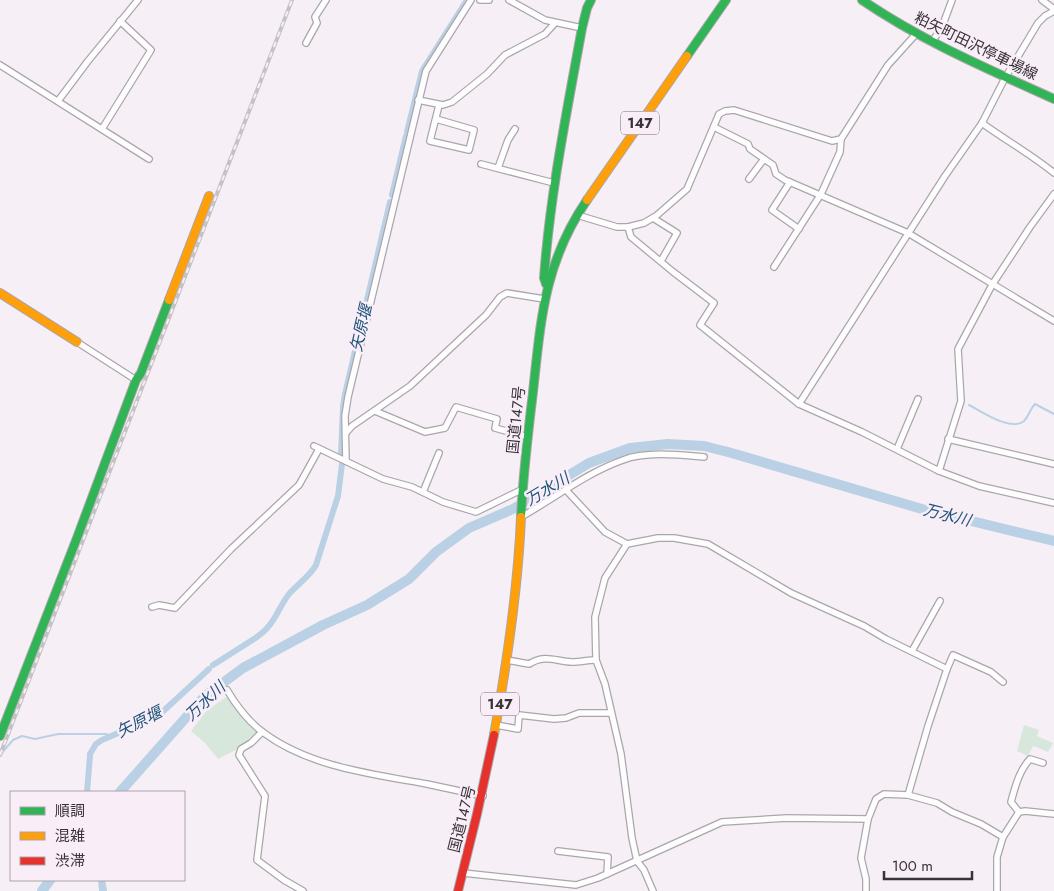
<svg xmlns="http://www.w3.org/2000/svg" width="1054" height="891" viewBox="0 0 1054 891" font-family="Jost,'Noto Sans JP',sans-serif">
<rect width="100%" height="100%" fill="#f6f0f6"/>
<g fill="#d7e7db">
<path d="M228,696l31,37 -25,18 -16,8 -13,-16 -14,-12 16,-21z"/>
<path d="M1024,725l15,5 -2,6 16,7 -5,9 -15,-6 -5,10 -11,-5z"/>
</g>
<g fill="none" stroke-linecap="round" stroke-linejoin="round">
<g stroke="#bad0e4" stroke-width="2">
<path d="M969,405c12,6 42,27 55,16 5,-5 6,-12 11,-17l19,10"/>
<path d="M0,755l13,-15 9,-4 13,3 23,-5h48l4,2"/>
<path d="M99,880l1,11"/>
</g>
<g stroke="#bad0e4" stroke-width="6">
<path d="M407,132l15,-61 45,-71"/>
<path d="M392,195l14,-59"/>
<path d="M341,455l2,-48 2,-13 45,-192"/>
<path d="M258,636c16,-10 20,-28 31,-42 9,-10 21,-18 27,-29l22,-69 4,-32"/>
<path d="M213,665l44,-28"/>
<path d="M90,754l6,-10 6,-4 56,-24 51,-47"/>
<path d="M87,792l3,-36"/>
<path d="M102,880l2,11"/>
</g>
<g stroke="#bad0e4" stroke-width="10">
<path d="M120,792l85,-96 38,-28 80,-43 44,-20 42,-26 27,-27 33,-24 44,-19 76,-46 41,-15 38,-4 36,2 24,6 194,57 132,32"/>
<path d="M42,891l8,-11"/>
</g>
<g stroke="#aba6ab" stroke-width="8">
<g id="street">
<path d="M480,0h9"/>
<path d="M509,0l36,20 37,8"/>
<path d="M1042,0l12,9"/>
<path d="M932,42l10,-15 10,-27"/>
<path d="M306,43l11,-20 -2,-6 11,-17"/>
<path d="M0,65l149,94"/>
<path d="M418,100l25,5 9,-3 35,-28 18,-19 40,-21 10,-11"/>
<path d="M58,101l30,-40 50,-61"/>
<path d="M436,119l38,11 -5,20 -39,-9 9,-36"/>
<path d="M982,123c23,17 49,31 72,50"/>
<path d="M714,127l34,17 2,5 23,16 3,9 9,6 123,53 146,88"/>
<path d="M102,129l49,-79 -31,-29"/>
<path d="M481,164l73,19"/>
<path d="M498,168l10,-28 7,-11"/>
<path d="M749,179l15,-20"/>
<path d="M790,182l-18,28 27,19"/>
<path d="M577,215l40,12h11l16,-4 12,-7 31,-27 32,-75 6,-3 9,-1 98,31 9,-2"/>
<path d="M653,218l24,15 -16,28"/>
<path d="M628,227l3,10 41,34 42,32 -14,22 99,79 63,28 77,39 40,15 75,17"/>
<path d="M774,267l47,-73 19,-42 1,-13 47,-74 28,-31"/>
<path d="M77,342l59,38"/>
<path d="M799,404l146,-228 37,-53 23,-45 33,-55 7,-7 9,-5"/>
<path d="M375,411l50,21 20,-4 11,-21 41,12 -2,9 33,9"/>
<path d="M346,433l6,-7 58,-40 76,-71 14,-18 7,-4 37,6"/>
<path d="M948,439l106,25"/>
<path d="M314,446l69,33 29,8 31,15 33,10 47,-23"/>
<path d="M897,449l21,-50"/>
<path d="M346,461l-1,-45 3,-19 78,-326 45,-71"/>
<path d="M939,471l22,-70 -3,-52 34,-64 38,-58 24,-33"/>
<path d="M566,490l39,42 22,12 31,-6h16l34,6 83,49 73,33 22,13 61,30 -19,57 -20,69"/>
<path d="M423,492l16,-39"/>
<path d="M521,517c34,-19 65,-44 102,-57 23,-9 58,-5 81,-3"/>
<path d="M627,544l-22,34 -10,39 1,43 9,24 16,70 11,84 5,23 7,9 9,21"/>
<path d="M152,607l7,-2 16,3 56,-59 68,-64 20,-36"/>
<path d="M912,651l28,-50"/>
<path d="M507,660l22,4c16,-10 26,-3 43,-2 8,0 16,-2 24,-2"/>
<path d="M947,669l6,-14 38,17 12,10"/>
<path d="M227,690c9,15 23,33 37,43 46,34 108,41 163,51 18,4 37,8 56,12"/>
<path d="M496,725l22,4 1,-14 35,4 12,-1 13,-5h32"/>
<path d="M262,732l-11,11 -10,6 -2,6 26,41 -8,64 27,20 19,11"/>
<path d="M1019,812l-8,-10c4,-15 8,-31 19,-43l13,4"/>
<path d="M558,851l50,6 -1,17"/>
<path d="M463,873l113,12 22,-7 124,-56 65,-4 81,1"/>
<path d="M866,891v-12l-5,-21 7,-39 8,-20 8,-5 24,1 29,8 15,9 29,12 22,13"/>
<path d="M997,891v-34l6,-20 16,-25 6,-1 29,3"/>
</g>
</g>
<g stroke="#aba6ab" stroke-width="10">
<g id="fast">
<path d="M862,0c60,41 126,69 192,99"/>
<path d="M687,56l39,-56"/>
<path d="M546,284l-2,-6c6,-84 23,-167 38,-250l5,-20 4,-8"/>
<path d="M521,517c2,-42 7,-84 12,-125 8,-73 11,-129 54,-192"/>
<path d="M0,736l77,-198 59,-158 5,-7 28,-73"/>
</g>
</g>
<g stroke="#aba6ab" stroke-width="10">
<g id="slow">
<path d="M587,200l100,-144"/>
<path d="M0,293l77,49"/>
<path d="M169,300l40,-104"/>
<path d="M494,735c13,-72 24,-145 27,-218"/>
</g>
</g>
<g stroke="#aba6ab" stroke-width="10">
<path id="jam" d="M458,891l19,-77 17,-79"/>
</g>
<use href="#street" stroke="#fefdfe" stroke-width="5.5"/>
<use href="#fast" stroke="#30b455" stroke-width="8"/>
<use href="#slow" stroke="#ff9f0a" stroke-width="8"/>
<use href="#jam" stroke="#e5322d" stroke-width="8"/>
<g stroke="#c4c3c4" stroke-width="4">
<path id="rail" d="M0,755l292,-755"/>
</g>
<use href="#rail" stroke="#f9edf8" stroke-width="2" stroke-dasharray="5.5" stroke-linecap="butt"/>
</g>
<g text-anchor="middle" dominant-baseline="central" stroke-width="5" stroke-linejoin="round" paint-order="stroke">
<g fill="#f9edf8" stroke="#716b71" stroke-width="1">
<rect x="621" y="111.5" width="38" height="23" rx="4"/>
<rect x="481" y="692.5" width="38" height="23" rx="4"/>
</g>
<g font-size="14" font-weight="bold" fill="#373337">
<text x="640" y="123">147</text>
<text x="500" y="704">147</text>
</g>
<g font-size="15" fill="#373337" stroke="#f9edf8">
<text transform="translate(976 46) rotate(26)">粕矢町田沢停車場線</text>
<text transform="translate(516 420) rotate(-84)">国道147号</text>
<text transform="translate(462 819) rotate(-76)">国道147号</text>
</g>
<g font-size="16" font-style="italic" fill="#1e5478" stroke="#f9edf8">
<text transform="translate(361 328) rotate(-77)">矢原堰</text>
<text transform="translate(547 489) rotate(-31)">万水川</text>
<text transform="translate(947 515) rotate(14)">万水川</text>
<text transform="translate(205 701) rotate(-43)">万水川</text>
<text transform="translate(139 722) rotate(-27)">矢原堰</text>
</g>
</g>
<rect x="10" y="791" width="175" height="90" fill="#f9edf8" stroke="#aba3ab"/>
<rect x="20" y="807" width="25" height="8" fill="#30b455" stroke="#aba3ab"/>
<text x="55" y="816" font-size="15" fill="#373337">順調</text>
<rect x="20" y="832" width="25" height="8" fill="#ff9f0a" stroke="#aba3ab"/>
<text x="55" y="841" font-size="15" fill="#373337">混雑</text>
<rect x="20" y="857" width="25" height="8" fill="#e5322d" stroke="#aba3ab"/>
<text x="55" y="866" font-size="15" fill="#373337">渋滞</text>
<path d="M884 871v8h88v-8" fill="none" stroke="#373337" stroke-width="2.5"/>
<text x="892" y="871" font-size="15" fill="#373337" stroke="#f9edf8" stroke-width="4" paint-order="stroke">100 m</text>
</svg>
